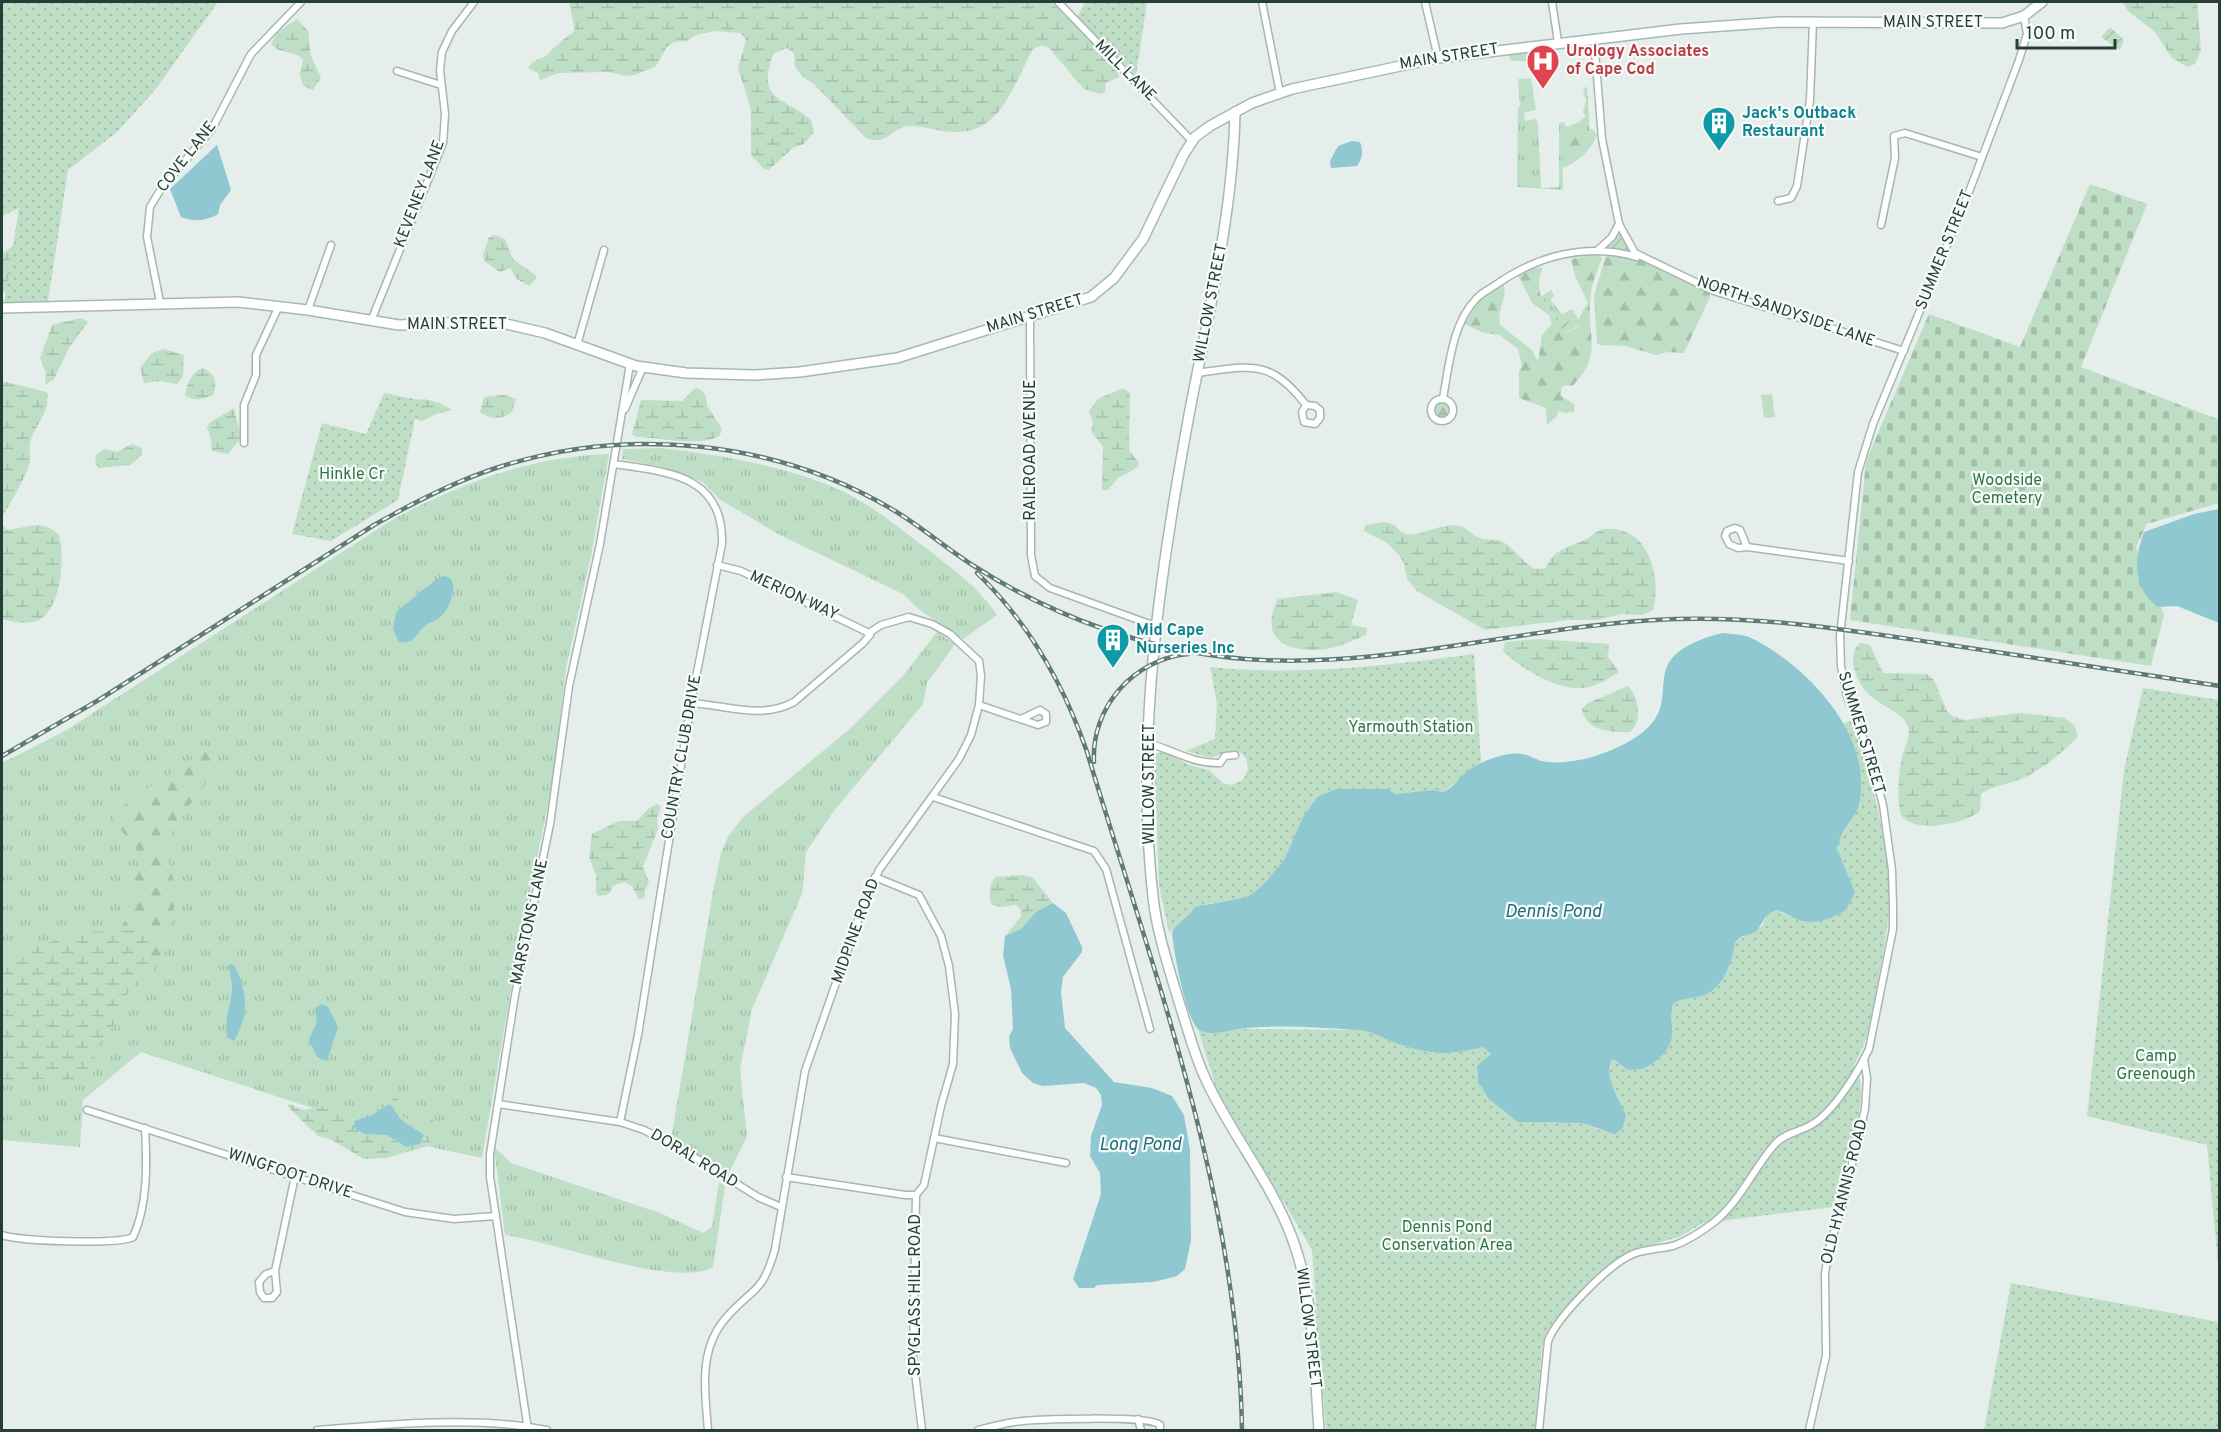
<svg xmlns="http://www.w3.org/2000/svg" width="2221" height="1432" viewBox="0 0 2221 1432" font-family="Overpass,sans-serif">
<defs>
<pattern id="grass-tufts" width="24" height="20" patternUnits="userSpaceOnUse" patternTransform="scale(1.5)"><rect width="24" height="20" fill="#bfdec6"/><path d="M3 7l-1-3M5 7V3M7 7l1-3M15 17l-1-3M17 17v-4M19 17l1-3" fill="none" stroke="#a4c0ab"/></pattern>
<pattern id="forest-firs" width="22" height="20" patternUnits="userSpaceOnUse" patternTransform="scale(1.5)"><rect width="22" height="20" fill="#bfdec6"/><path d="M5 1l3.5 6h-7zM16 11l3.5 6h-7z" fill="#a4c0ab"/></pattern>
<pattern id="wetland-marsh" width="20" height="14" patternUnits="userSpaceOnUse" patternTransform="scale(1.5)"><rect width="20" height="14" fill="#bfdec6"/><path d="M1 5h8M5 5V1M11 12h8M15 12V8" fill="none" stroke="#a4c0ab"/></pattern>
<pattern id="cemetery-stones" width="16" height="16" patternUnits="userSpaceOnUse" patternTransform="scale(1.5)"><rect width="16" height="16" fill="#bfdec6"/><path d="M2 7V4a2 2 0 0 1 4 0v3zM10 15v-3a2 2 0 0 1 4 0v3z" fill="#a4c0ab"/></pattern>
<pattern id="park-dots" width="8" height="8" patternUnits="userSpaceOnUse" patternTransform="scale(1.5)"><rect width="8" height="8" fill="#bfdec6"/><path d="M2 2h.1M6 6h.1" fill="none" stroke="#a4c0ab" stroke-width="1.8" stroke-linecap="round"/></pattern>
<pattern id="garden-furrows" width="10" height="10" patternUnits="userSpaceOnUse" patternTransform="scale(1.5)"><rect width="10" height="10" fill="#bfdec6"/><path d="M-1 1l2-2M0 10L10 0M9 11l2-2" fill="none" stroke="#a4c0ab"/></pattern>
</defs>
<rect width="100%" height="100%" fill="#e5eeea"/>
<g fill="url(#grass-tufts)">
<path d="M1544,50l-1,6 -14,5h-17l-4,-6 1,-3z"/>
<path d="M1531,78l5,32 -12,3 1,8 11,-2 2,6 3,63 18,-1v-64l5,-1 2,5 13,-5 7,-6 -3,-4 3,-12 -3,-10 4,-4 3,49 -28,4 1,51 -46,-3 1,-79 2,-2 -2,-27z"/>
<path d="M1551,290l4,7h-3l-1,4 11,13 10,-5 5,8 -11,6c-9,-3 -20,-19 -21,-29z"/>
<path d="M661,448c60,7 133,19 187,46 29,15 54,36 79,55 26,20 52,39 70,66l-34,24 -42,-28 -18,-17 -123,-59 -61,-36 -16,-17 -39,-15 -42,-8 1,-10z"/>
<path d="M609,454l-18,102 -25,112 -14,117 -36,175 -34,198 -47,-10 -294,-96 -58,48 -3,47 -78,-7v-377l63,-32 330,-213c70,-36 134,-61 214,-64z"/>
<path d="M937,632l18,12 -28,39 -4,21 -90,108 -27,40 -4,42 -50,115 -12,60 7,67 -18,37 -58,-34 42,-247 8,-39 7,-16 15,-20 108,-89 51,-51z"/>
<path d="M494,1147l17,16 149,50 43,20 9,-6 7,-45 6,4 -12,81c-36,22 -160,-26 -208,-32z"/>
</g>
<g fill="url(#forest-firs)">
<path d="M1591,129l6,5c-4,15 -21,30 -35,34v-29l28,-4z"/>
<path d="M1598,254l4,4c-4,12 -10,24 -11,36 -6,38 14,61 -19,92l-7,-1 -4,3v8l13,8v7l-7,2 -9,-2 -1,5 -10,9 -1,-17 -27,-10v-27l3,-4 -4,-18 -18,-14 -16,-2 -20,-9 16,-24 23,-17c6,15 -7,26 -3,42l32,25 6,12 4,-27 10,-11 -3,-9 -17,-12 -14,-28 13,-8 12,1c-13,26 8,45 23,65l15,-8 -3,-5 10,-18 -13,-26 -4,-17z"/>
<path d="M1606,255c31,-3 75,23 103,36l1,6 -26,56 -17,-1 -11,3 -31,-9 -25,-1 -3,-2 -3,-47z"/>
<circle cx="1442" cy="409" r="8"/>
<path d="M206,750l6,5c7,32 -39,55 -44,89 -3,16 7,34 8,50 0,14 -16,75 -27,82l-6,-1 10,-30 -1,-9 -5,-4 -27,-2 8,-15v-21l12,-36c-4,-18 -24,-26 -27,-43l17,-15z"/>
</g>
<g fill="url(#wetland-marsh)" fill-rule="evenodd">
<path d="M569,2h482l66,64 2,11 -13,6 -1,9 -4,2 -17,-5 -35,-41 -7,-3 -9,4c-19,34 -32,86 -80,83 -14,0 -28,-6 -41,-6 -22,0 -23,21 -46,12l-52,-54 -11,-7 -8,-10 -1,-14 -7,-5 -14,6c-16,47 8,41 38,66l3,12 -10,12 -10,3 -25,23 -5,-1 -13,-14v-46l-13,-41 8,-28 -5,-7 -26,-2 -19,4 -9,6 -13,1 -7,5 -11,19 -21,9 -9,1 -17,-4 -51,1 -18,7 -2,-7 -10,-5c5,-9 13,-8 20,-14 9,-9 16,-16 27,-23z"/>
<path d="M2122,2h30l3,2 4,-2h38l4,48 -6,14 -8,3 -15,-9 -17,-26 -26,-20z"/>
<path d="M297,19l11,12 3,25 10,22 -8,12 -10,-4 -3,-11 3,-16c-9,-9 -22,-4 -32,-15l6,-11z"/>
<path d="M495,235l10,4 8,20 22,16 2,3 -8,8 -12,-7 -7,-11 -10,4 -15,-10 -2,-7 6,-18z"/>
<path d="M14,245l-3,51 -9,-6v-36z"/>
<path d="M81,318l7,4 -19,26 -15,31 -9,6 1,-12 -6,-15 12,-33z"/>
<path d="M164,349l20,6 -1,22 -6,7 -17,-3 -16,2 -4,-15 12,-15z"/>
<path d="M203,368c12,6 15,14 10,27 -9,4 -19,7 -28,0 2,-11 6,-23 18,-27z"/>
<path d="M2,381l45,11c4,18 -10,31 -16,47 -3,9 0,15 -1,23 -1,8 -22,47 -28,54z"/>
<path d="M695,388l6,2 5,6 1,10 15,23 -2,6c-17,13 -62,2 -84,2l-4,-3 9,-34 41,1z"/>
<path d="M1123,388l7,5 -1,57 10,13 -1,4 -20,11 -10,12h-6l1,-43 -12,-16 2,-8 -4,-12 9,-12z"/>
<path d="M504,395l12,4 -4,13c-11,8 -21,8 -32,0l4,-15z"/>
<path d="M424,399l16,4 12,7 -16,4 -14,7 -20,-6 13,-15z"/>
<path d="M234,408l7,30 -13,16 -16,-3 -1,-12 -4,-11 2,-5z"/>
<path d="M132,444l10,4v7l-12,10 -31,3 -4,-5 1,-8 9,-6 12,3z"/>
<path d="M1383,522l12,3c13,23 40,-4 65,1 7,2 12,9 20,12 7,3 16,0 23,4 12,7 19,20 32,27l11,-1c7,-19 23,-21 39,-28 7,-4 12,-10 20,-11 44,-4 57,49 48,81l-11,5 -21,-1 -24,6h-28l-84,10 -68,-39 -10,-12 -3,-16 -6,-9 -11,-11 -23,-12 1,-6z"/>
<path d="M2,524l5,6c21,-2 34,-12 52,5 6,22 3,72 -20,85 -10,5 -27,2 -37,-1z"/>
<path d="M1336,592l22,8 -7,25 16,3 -1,7c-13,5 -26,12 -40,14 -37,5 -69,-9 -48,-50z"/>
<path d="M1538,639l71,5 -1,13 11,15c-9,6 -19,12 -30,15 -28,7 -67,-18 -86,-36l2,-9z"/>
<path d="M1860,643l10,2 13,28 44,1 7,6 13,31 5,5 13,4 56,-7 43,5 10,7 4,11c-15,17 -37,34 -57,43 -13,6 -29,6 -40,15l-1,17c-14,13 -70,24 -79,3 -5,-11 -2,-48 2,-60 2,-9 8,-17 5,-27 -7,-22 -44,-19 -54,-59 -2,-10 -1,-18 6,-25z"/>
<path d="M1628,686c11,12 15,35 2,46 -19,0 -44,0 -48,-23l6,-6z"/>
<path d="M657,804l4,2 -4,12 1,11 -15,38 6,15 -4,8v7l-6,3 -7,-14 -8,-4 -11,4 -4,8 -10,2 -3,-2v-19l-7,-18 3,-23 27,-13h18l12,-13z"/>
<path d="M1023,875l10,3 20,25 -16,8 -16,18 -16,7 16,-19v-7l-5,-5 -16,2 -8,-2c-4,-8 -3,-22 4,-28z"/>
<path d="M136,930l16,6c4,27 -15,42 -27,62 -4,7 -4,15 -8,22 -6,13 -20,20 -24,35l8,10 -23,21c-24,-14 -48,-3 -74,-4l-2,-4v-114l20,-14 63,-18z"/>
<path d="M386,1096l11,2 4,17 17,10 11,-2 4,-6 6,7 -11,22 -42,12 -22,1 -34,-20 -12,-3 -31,-30 3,-2 13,6 19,-3 40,9 12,-6zM388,1104l13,16 20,12 -17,14 -17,-11 -27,-3 -7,-8 2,-3 17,-6z"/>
</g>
<path fill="url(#cemetery-stones)" d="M2090,184l57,20 -66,163 139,53 -1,83 -72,21 -11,23 28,68 -13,51 -301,-46 16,-159 63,-147 91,33z"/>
<g fill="url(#park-dots)">
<path d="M2,2h216l-63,88 -38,42 -49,38 -20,131 -44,2 15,-95 -17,8z"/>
<path d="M1085,2h62l-11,73 -59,-57z"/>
<path d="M384,393l35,7 -21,100 -67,41 -39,-7 30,-111 44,11z"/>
<path d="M1474,654l7,108 -38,30 -10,-2 -38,4 -7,-5h-52l-19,8 -14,20 -19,43 -22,26 -15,11 -40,7 -15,9 -23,20 -10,-48 -5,-129 3,-3 7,-1 25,13 20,5 14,13 8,2 12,-5 5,-10 -2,-12c-13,-15 -21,-4 -35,0l-25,-7 29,-12 2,-36 -7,-36c90,9 175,-1 264,-13z"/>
<path d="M2143,688l76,12v574l-12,-129 -120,-29 37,-346z"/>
<path d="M1851,720c22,62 42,131 37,198 -2,23 -7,46 -11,68 -5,28 -8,54 -23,79 21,28 -12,110 -21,142l-130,16 -24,14 -46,13 -16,10 -62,59 -9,14 -4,14 -7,83h-209l-14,-180 -95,-160 -19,-61 12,4 31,-4 116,1c13,1 20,5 31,10 35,14 59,17 95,7l8,7 -14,18 5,16 36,34 64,1 19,7 22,-2 3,-13c-7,-17 -23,-37 -14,-57 6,3 8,9 15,11 19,6 42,-15 45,-32 2,-12 -4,-21 0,-33 10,-7 22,-5 33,-9 19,-8 28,-34 30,-53l27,-16 5,-11 9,-5 21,9 22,1 36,-28 -18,-43c3,-16 11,-21 17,-34 13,-29 3,-64 -11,-91z"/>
<path d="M2011,1283l208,39v108h-235z"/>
</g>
<g fill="url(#garden-furrows)">
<path d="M2110,27l14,13 -4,10 -19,-13z"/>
<path d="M1620,233l9,16 -1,2 -20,-4z"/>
<path d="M1545,294c1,10 12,26 21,29l11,-6 4,7 -16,9 -25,-36z"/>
</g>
<path fill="#bfdec6" d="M1772,394l3,23 -11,1 -3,-23z"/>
<g fill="#8fc8d1">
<path d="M1352,141l8,1c4,9 2,16 -3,24l-26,2 -1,-7 8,-15z"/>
<path d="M217,145l14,45 -11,15 -2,9c-11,7 -25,8 -37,3l-11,-28z"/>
<path d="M2219,509v114l-42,-17 -19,1c-26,-19 -24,-48 -14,-75l50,-18z"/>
<path d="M446,576l5,3c6,11 -2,32 -12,39 -4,3 -9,4 -13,7 -11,9 -11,19 -27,17l-6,-13 3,-17 42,-34z"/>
<path d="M1722,633c9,1 19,1 27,4 57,27 125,98 110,167 -4,16 -18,24 -22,45l18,43 -9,18c-13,8 -31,15 -47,10 -8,-3 -14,-8 -23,-10l-9,5 -11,17 -15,5 -6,5c-2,19 -11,45 -30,53 -11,4 -23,2 -32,9 -5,12 1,21 -1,33 -3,17 -23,34 -41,33 -9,-1 -12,-9 -19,-11 -9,19 7,39 14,56l-3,13 -8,6 -33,-11 -64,-1 -29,-23 -11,-18 -1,-15 14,-12 -8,-7c-36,10 -60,7 -95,-7 -11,-5 -18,-9 -31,-10 -33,-2 -87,-6 -119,-1 -11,2 -30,8 -40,0 -12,-10 -25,-80 -26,-97 5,-10 17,-14 23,-25l52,-10 15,-11 22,-26 19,-43 14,-20 19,-8h52l7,5 38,-4 10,2c9,-4 14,-11 21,-18 13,-11 28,-17 45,-20 21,-3 23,7 39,8 30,3 70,-11 94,-29 47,-36 -15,-75 80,-100z"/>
<path d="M1053,903l13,10 16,34v5l-19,25 -2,15 4,36 49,54 38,6 20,8 12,19 6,35 1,90 -6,29 -8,7 -24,6 -56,3 -3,3h-15l-6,-9 28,-85 -1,-21 -10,-17 1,-20 11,-31 -1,-10 -5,-7 -12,-5 -41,3 -10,-3 -11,-10 -12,-25 -1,-11 4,-8 -2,-40 -8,-34 2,-19 16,-7 16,-18z"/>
<path d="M230,964l5,2c12,26 15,48 -1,75l-7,-4c-4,-29 12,-38 1,-71z"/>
<path d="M322,1004l6,3 10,20 -11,34 -10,-4 -8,-18 8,-17 -2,-14z"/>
<path d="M390,1104l11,16 23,15 -4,9 -14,3 -19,-12 -23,-1 -10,-6v-7l18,-6z"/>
</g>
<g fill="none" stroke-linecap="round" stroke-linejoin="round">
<g stroke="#a7b6b1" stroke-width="9">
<g id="street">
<path d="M1058,2l134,139"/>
<path d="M1262,2l18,91"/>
<path d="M1425,2l13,56"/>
<path d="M1552,2l6,40"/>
<path d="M1594,38l8,101 17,85 16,29 79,38 190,60"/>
<path d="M397,71l44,14"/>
<path d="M1778,201l13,-3 6,-12 13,-86 3,-78"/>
<path d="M1881,225l14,-67 -1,-22 11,-3 77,24"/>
<path d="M1598,250l14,-13 7,-13"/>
<path d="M160,302l-13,-65 3,-30 11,-18 51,-60 39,-75 50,-52"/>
<path d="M308,310l23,-65"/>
<path d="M1030,317l1,238 4,21 15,12 108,39"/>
<path d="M371,321l72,-178 2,-29 -5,-44 2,-18 10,-21 22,-29"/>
<path d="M577,345l27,-95"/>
<path d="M1197,373c54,-7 73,-15 109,32l-4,7 2,10 11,2 5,-6v-8l-5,-4 -9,-1"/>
<path d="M1443,398c6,-32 9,-74 33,-99 4,-5 12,-9 18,-13 42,-30 92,-44 143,-29"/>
<circle cx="1442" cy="410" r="11"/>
<path d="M625,409l18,-42"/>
<path d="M244,443v-38l12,-30v-20l23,-49"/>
<path d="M614,464c54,8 110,11 108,80l-31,159 -53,332 -18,87"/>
<path d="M1747,547l-9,1 -9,-4 -4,-8 2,-5 8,-3 5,2 7,17 102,14"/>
<path d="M717,565l24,6 128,62"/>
<path d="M691,703c35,2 70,17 103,-1l68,-58 8,-9 -1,-2 12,-8 28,-8 23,7 18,10 29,27 2,15 -2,29 -8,30 -12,24 -80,111 -22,53 -52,148 -30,178c-13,47 -23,38 -50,70 -27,32 -20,73 -17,111"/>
<path d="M979,705l59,20 8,-3v-8l-6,-4 -19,9"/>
<path d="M1148,743c25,7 45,21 72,20l5,-7 10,-1"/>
<path d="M933,797l161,54 12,18 44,160"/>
<path d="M498,1104l122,18 24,8 39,20 75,47 23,10"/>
<path d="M87,1110l318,102 49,7 42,-3"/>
<path d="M934,1138l132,25"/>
<path d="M786,1177l119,18h11l8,-10 17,-79 12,-42 2,-50 -6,-48 -8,-30 -22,-41 -44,-18"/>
<path d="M916,1195l-3,161 9,74"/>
<path d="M2,1235c15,6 116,10 131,2 15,-32 14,-74 12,-109"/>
<path d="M275,1271l-9,3 -7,8 1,10 4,6h8l5,-6 -2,-21 20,-95"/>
<path d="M1138,1419l3,11"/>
<path d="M317,1430c71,-6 161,-14 230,0"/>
<path d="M528,1430l-38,-253v-23l25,-159 35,-171 19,-138 31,-142 30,-180"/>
<path d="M978,1430c12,-3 24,-6 36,-8 19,-3 137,-7 146,3v5"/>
<path d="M1539,1430l9,-89c9,-24 61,-77 85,-87 13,-5 27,-5 40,-8 14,-5 28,-14 40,-23 27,-21 40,-54 62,-79 10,-11 24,-12 36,-19 22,-12 47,-53 58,-76l24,-120v-23l-1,-36 -9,-65 -15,-55 -21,-54 -6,-30 -1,-30 18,-164 15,-48 94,-227 52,-137 8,-26 -3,-18"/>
<path d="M1809,1430l17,-74 -1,-82 4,-26 13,-41 23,-98 2,-31 -3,-18"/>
</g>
</g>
<g stroke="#a4b9b1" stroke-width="12">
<g id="secondary">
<path d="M1235,112c-2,102 -27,203 -46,303 -29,157 -54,322 -36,482 4,36 16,71 26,105 10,31 18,62 33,90 25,49 59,92 79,143 24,62 23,131 28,195"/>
<path d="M2,308l236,-6 70,8 91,15 94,-4 52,12 91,33 50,7 69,2 45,-3 97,-14 194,-61 23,-19 29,-39 41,-85 11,-17 15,-11 42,-23 40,-14 146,-31 243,-29 99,-7 222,1 22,-7 18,-14"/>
</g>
</g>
<use href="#street" stroke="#fff" stroke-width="6"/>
<use href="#secondary" stroke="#fff" stroke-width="9"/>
<g stroke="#5f7b73" stroke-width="4.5">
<g id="rail">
<path d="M977,573c52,50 87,112 110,179 67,222 151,444 155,678"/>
<path d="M2,756l95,-55 277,-176c39,-22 79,-43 122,-57 131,-43 281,-28 399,43 28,17 52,38 79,55 81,52 175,85 271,93 144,11 287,-35 430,-40 91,-3 180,12 268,25 92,14 184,28 277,42"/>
<path d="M1094,762c-3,-55 40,-103 94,-108"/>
</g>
</g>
<use href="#rail" stroke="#f6faf8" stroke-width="2" stroke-dasharray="7" stroke-linecap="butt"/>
</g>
<defs>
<g id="hospital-pin" transform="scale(1.725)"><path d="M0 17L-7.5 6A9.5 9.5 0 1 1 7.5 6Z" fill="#e0444e" stroke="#f6faf8"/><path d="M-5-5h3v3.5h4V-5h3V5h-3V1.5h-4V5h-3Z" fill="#fff"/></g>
<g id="building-pin" transform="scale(1.725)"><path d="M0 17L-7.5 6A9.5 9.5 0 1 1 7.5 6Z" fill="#0f9aa8" stroke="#f6faf8"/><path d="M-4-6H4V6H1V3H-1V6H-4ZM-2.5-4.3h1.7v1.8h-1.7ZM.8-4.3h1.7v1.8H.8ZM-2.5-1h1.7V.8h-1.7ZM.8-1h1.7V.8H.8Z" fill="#fff"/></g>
</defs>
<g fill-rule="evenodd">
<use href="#hospital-pin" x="1543" y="61"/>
<use href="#building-pin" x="1719" y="123"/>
<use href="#building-pin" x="1113" y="640"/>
</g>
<g text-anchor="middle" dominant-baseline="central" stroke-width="4.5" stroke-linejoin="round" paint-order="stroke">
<g font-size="16" fill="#243f37" stroke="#f6faf8">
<text x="1933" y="23">MAIN STREET</text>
<text transform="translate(1449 57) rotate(-9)">MAIN STREET</text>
<text transform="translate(1125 71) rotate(45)">MILL LANE</text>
<text transform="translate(187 157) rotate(-52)">COVE LANE</text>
<text transform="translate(420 194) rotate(-69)">KEVENEY LANE</text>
<text transform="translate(1945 250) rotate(-68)">SUMMER STREET</text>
<text transform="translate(1211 303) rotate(-79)">WILLOW STREET</text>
<text transform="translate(1786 312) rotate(19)">NORTH SANDYSIDE LANE</text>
<text transform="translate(1035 314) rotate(-17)">MAIN STREET</text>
<text x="457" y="325">MAIN STREET</text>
<text transform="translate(1031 450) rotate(-90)">RAILROAD AVENUE</text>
<text transform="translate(794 596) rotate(25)">MERION WAY</text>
<text transform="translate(1861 733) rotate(73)">SUMMER STREET</text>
<text transform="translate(682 757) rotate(-80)">COUNTRY CLUB DRIVE</text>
<text transform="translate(1150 784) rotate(-90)">WILLOW STREET</text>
<text transform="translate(530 922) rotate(-78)">MARSTONS LANE</text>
<text transform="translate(856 931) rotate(-70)">MIDPINE ROAD</text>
<text transform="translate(694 1159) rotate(31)">DORAL ROAD</text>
<text transform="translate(290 1174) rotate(18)">WINGFOOT DRIVE</text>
<text transform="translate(1845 1192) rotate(-76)">OLD HYANNIS ROAD</text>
<text transform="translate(916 1295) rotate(-90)">SPYGLASS HILL ROAD</text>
<text transform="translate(1308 1328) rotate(83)">WILLOW STREET</text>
</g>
<g font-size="16" font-weight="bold" fill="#be3a42" stroke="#f6faf8" text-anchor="start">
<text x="1566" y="52">Urology Associates<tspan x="1566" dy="18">of Cape Cod</tspan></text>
</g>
<g font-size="16" font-weight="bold" fill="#0d838f" stroke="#f6faf8" text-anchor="start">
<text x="1742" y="114">Jack's Outback<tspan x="1742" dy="18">Restaurant</tspan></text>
<text x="1136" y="631">Mid Cape<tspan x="1136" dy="18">Nurseries Inc</tspan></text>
</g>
<g font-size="16" fill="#2f7549" stroke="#f6faf8">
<text x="352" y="475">Hinkle Cr</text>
<text x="2007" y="481">Woodside<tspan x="2007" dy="18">Cemetery</tspan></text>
<text x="1411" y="728">Yarmouth Station</text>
<text x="2156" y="1057">Camp<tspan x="2156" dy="18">Greenough</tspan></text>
<text x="1447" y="1228">Dennis Pond<tspan x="1447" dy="18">Conservation Area</tspan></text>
</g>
<g font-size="18" font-style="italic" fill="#206d7a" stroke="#f6faf8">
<text x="1553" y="912">Dennis Pond</text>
<text x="1140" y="1145">Long Pond</text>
</g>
</g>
<rect width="2221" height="1432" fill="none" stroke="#243f37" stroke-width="6"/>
<path d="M2017 39v9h98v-9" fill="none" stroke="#243f37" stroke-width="3"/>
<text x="2026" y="39" font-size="18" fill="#243f37" stroke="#f6faf8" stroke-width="4.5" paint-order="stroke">100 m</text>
</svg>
